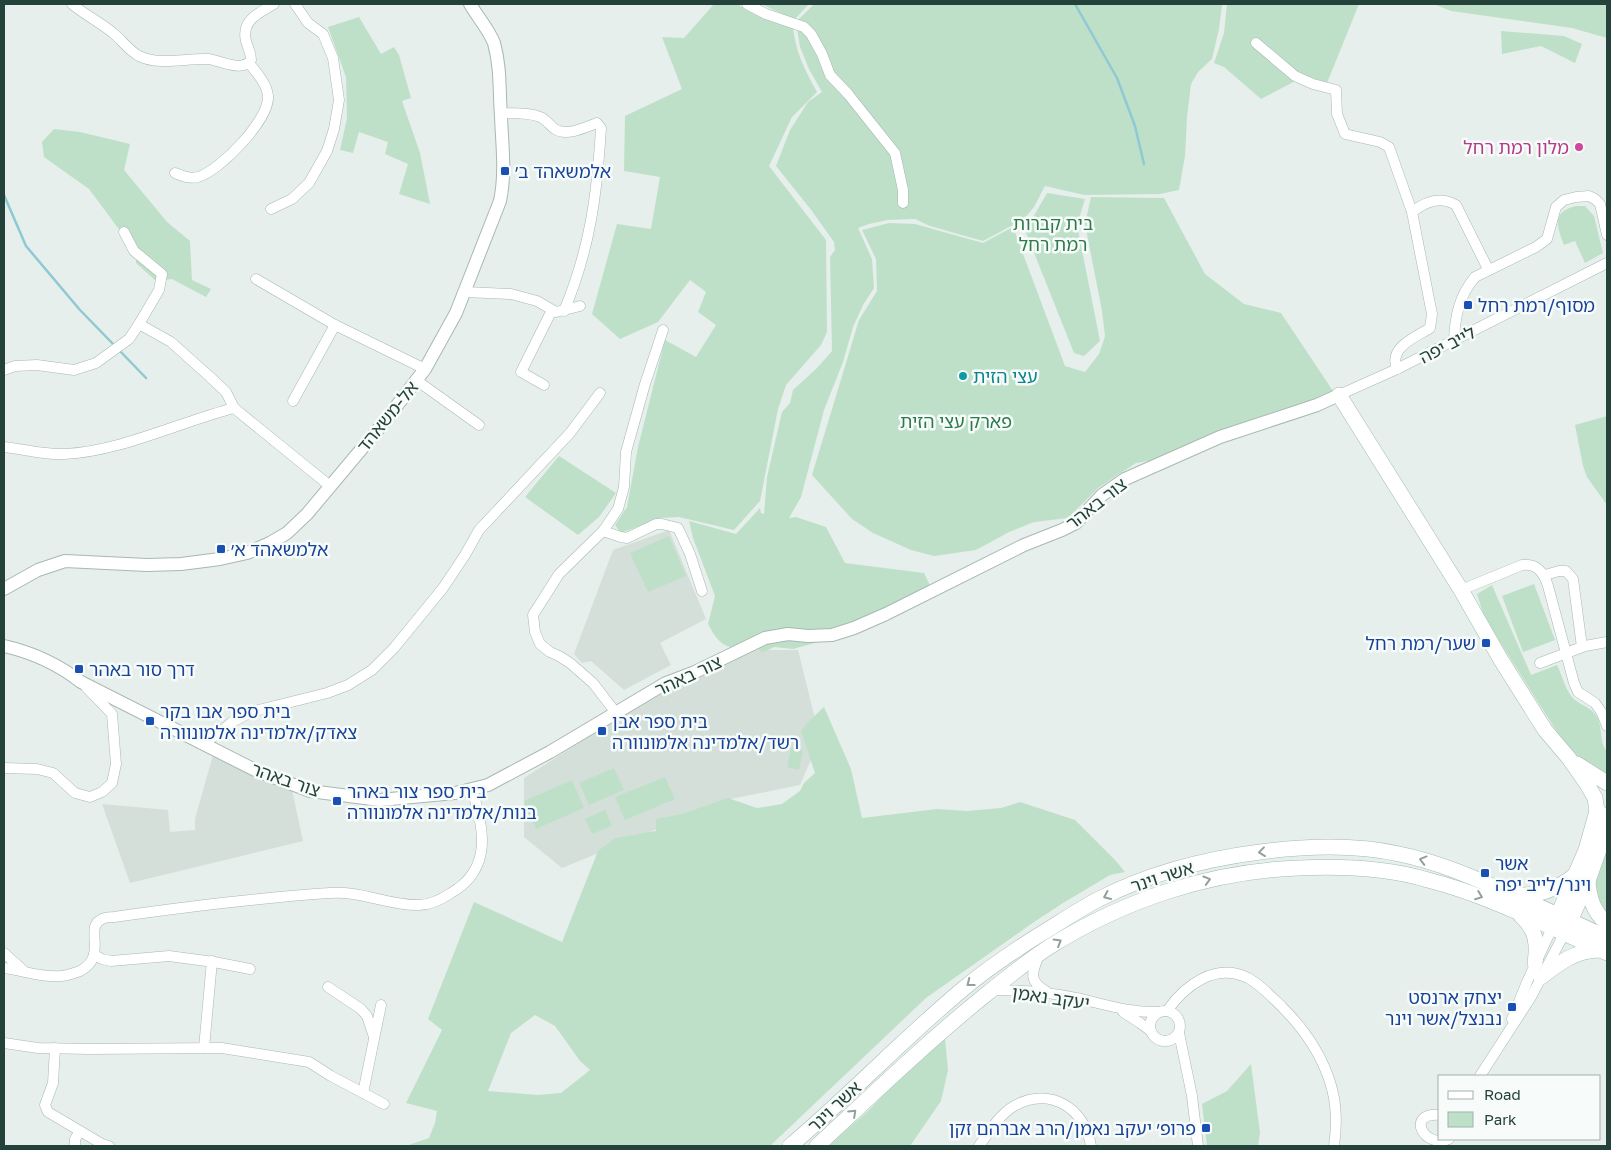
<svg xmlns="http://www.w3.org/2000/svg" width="1611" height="1150" viewBox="0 0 1611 1150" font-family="'Golos Text','Noto Sans Hebrew',sans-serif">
<rect width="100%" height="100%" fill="#e6efeb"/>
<g fill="#d4dfda">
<path d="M669,530l37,89 -46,24 11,22 -47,25 -33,-29 -9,2 -8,-9 39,-104z"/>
<path d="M748,650h50l22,89 -20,46 -69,14 -169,69 -38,-31v-59l130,-83z"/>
<path d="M213,755l79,35 11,51 -173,42 -28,-79 66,6 2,22 25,-2v-11z"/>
</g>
<g fill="#bfe0c8" fill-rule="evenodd">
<path d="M714,4h23l17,10 39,14c3,25 12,42 24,64l-25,25 -23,49 57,74 1,92 -6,13 -35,40 -8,24 -18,92 -26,29 -55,-13 -19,1 -39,15 -6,-8 12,-18 11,-60 27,-107 31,17 20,-32 -18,-13 8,-20 -16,-12 -32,42 -38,17 -28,-25 25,-90 34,5 9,-52 -36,-6 1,-55 57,-27 -20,-52 22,1z"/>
<path d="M762,4h47l-15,16z"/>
<path d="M814,4h408l-3,25 -7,30 -14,13 -7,12 -4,33 -2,39 -6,34 -19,4 -76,1 -39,-9 -11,21 -10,12 -41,22 -53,-15 -15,-7 -27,1 -19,4 -11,4 14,31 2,29 -11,17 -10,22 -10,35 -19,48 -23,87 -12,21 7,-1 30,10 19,36 79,10 10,21 -94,42 -47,13 -19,-2 -12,6 -9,-9c-25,9 -34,1 -45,-20l7,-28 -22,-58 -4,-17 47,13 24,-26 1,5 3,1 3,-37 15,-65 8,-9 3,-13 24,-22 15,-17 -2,-94 5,-7 -1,-8 -22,-31 -36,-45 14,-36 18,-28 14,-10 -13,-23 -9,-22 -4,-25z"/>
<path d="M1227,4h132l-32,79 -22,-7 -44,23 -37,-32 -10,-4 10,-30z"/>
<path d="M1434,4h173v34l-35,-10 -121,-17z"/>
<path d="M359,17l22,37 13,-7 5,8 12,43 -9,3 18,52 10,51 -31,-10 9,-30 -23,-10 3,-12 -29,-10 -6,21 -13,-3 7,-32 -1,-41 -18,-50z"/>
<path d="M1501,31l63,5 18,8 -7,19 -34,-17 -39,8z"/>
<path d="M54,129l26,3 50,12 -6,26 43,52 23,19 2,39 19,9 -5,8 -34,-18 -16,2 -20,-18v-11l-47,-63 -45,-32 -2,-15z"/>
<path d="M1047,193l38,6 -8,26 23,116 -16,15 -10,-3 -51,-128 8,-4z"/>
<path d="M1091,197l73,1 41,76 39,30 37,9 54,81 -164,63 -35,6 -38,25 -30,30 -34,4 -25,10 -33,18 -42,6 -23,-6 -38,-17 -21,-14 -40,-44 47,-155 18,-29 -1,-32 -14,-29 27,-7 26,1 68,19 30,-16 52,139 20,6 14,-18 6,-18 -3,-25 -17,-87z"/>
<path d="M1576,206h9l9,10 9,37 -18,10 -10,-22 -11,4c-7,-19 -13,-33 12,-39z"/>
<path d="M1607,416v89l-20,-28 -4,-11 -8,-41z"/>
<path d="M559,456l57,37 -17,24 -21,18 -53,-38z"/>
<path d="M669,536l17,40 -38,16 -18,-39z"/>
<path d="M1534,584l21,56 -32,12 -21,-56z"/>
<path d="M1492,585l39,90 26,-10c5,10 9,28 18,35 8,6 17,8 22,17 6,11 2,26 10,34v24l-25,-13 -16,-16 -68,-107 -15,-26 -6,-19z"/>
<path d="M824,707l27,62 11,49 75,-9 30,2 34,-3 19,-6 55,18 41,41 9,11 -15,3 -47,28 -29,19 -108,76 -156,148h-364l23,-8 6,-15 2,-12 -31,-8 36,-73 -14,-11 46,-117 88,40 36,-91 17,-13 41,-7v-12l26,-5 46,-16 29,10 25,-4 18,-13 4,-8 11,-10 -14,-42 8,-10zM535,1015l20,11 25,35 10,9 -29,23 -23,2 -50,-4 23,-58z"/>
<path d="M791,748l12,2 -4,20 -12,-3z"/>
<path d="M614,768l10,22 -35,15 -10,-22z"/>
<path d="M665,777l10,22 -50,21 -10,-23z"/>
<path d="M572,780l12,28 -48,21 -12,-28z"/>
<path d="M605,810l7,16 -20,8 -7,-15z"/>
<path d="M1607,843v75l-14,-31z"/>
<path d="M945,1039l3,31 -7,31 -31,45h-83l40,-34 29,-30z"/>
<path d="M1251,1064l9,69 -2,13h-51l-5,-42 25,-13z"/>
</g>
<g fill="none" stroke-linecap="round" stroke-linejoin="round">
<g stroke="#8ec9d4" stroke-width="2.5">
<path d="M1075,4l42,74 18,48 9,38"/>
<path d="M4,195l22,51 54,64 35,36"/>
<path d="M119,350l27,28"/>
</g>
<g stroke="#a8b8b2" stroke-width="11">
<g id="minor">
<path d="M72,4c13,11 28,18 41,29 9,7 15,17 26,23 20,10 47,2 69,3 12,1 34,14 43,1 0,-7 -3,-12 -5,-19 -5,-21 13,-28 28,-37"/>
<path d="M747,4l19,10 38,13 7,7 11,20 8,21 18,19 47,59 8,37v13"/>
<path d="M1256,43l39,33 18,8 23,6 1,24 8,20 35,8 9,5 23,65"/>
<path d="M501,113c12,1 27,-1 39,4 6,2 10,9 15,12 12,8 31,-2 42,-6l4,5c-4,67 -11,121 -37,183"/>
<path d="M175,173c8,3 14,6 23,4 22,-6 72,-58 70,-81 -1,-12 -12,-24 -19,-33"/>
<path d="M271,209l21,-10 17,-16 18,-32 7,-22 5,-29 -6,-42 -10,-24 -15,-11 -13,-19"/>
<path d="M124,232l10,19 28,23 -3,16 -20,34"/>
<path d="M256,279l79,46 90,44"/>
<path d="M464,292l47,2 26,7 19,11 24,-6"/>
<path d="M1454,340c1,-23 5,-44 21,-63l61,-30 11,-8 9,-32 8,-7 12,-3 13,-1 6,3 5,5 7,31"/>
<path d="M1397,369c-9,-22 19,-32 33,-41l2,-14 -20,-102c14,-11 28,-16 44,-7l32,64"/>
<path d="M4,370l11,-4 22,-1 37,5 22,-7 33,-24 10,-15 32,18 38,34 17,16 8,16 96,78"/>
<path d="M416,380l63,45"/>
<path d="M544,385l-23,-13 31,-62"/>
<path d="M1339,395l58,-26 210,-106"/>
<path d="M293,401l42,-76"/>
<path d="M4,447c20,2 40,8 60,7 55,-2 116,-32 170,-46"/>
<path d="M603,531l18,6 6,1 29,-14h6l16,4 12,26 12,37"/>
<path d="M1545,575l14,-4h7l7,8 9,68"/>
<path d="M1461,590l61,-25c15,-2 22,8 26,21l26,97 4,9 17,11 7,10 5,13"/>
<path d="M1540,663l45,-17 22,-4"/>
<path d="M616,713l-23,-30 -23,-20 -11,-7 -9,-4 -10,-8 -5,-12 -2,-17 26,-41 44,-43 15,-22 6,-22 2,-35 19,-68 18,-54"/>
<path d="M202,744l17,-11 13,-11 19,-10 76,-19 21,-8 24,-15 22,-22 49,-60 22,-33 14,-25 91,-97 30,-40"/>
<path d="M4,768l33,1 16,4 22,20 15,4 12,-5 10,-9 4,-19 -4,-50 -26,-27"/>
<path d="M4,953l19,17"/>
<path d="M94,955l8,4 9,2 58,-5 45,6 36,7"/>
<path d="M1039,955c-7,17 -11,26 7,36"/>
<path d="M4,968c18,2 38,10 57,8 6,0 13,-3 19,-5 29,-15 3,-44 22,-52 4,-2 8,-2 12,-2 71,-10 143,-19 215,-24 31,-3 60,13 90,12 11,0 23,-6 32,-12 42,-24 33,-65 21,-104"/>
<path d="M328,987l33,22 6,7 7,21"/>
<path d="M992,990c28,0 56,2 84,8 28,6 54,15 83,14"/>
<circle cx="1165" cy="1026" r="15"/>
<path d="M1167,1011c18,-26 49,-49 81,-33 13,7 24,19 35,30 20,20 38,46 47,74 7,21 7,43 4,64"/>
<path d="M1123,1012l17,11 11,8"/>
<path d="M1512,1019l15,-37 25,-54"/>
<path d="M1179,1033l13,63 6,50"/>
<path d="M4,1043l34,5 51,1 133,-1 87,14 22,14 53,28"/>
<path d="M55,1048l-2,35 -8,22 3,7 54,32 7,2"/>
<path d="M204,1048l8,-87"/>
<path d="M1480,1076l51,-79 33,-63"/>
<path d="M363,1093l18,-88"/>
<path d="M1440,1115c-36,-3 -15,35 9,24"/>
<path d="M75,1146v-7l5,-8"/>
<path d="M979,1146c10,-14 20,-31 35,-40 36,-20 71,2 77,40"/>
</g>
</g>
<g stroke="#a8b8b2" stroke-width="14">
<g id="tertiary">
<path d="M4,589l34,-19 27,-9 82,4 34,-1 39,-5 27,-6 23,-10 17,-10 20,-19 78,-93 40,-52 31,-56 44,-112c6,-29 2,-56 1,-85 -2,-25 0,-48 -7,-73 -5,-13 -17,-27 -24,-39"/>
<path d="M4,646c27,6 55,19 77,36l176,89 53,20 70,9 75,-7 17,-4 16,-4 62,-33 116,-69 29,-11 70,-34 23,-4 20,2 24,-1 22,-7 32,-14 138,-69 38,-15 14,-7 26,-28 23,-16 95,-42 97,-32 22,-10"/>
</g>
</g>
<g stroke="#a4bbb3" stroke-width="16">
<g id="secondary">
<path d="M1339,395l122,195 40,70 44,70 23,27 19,27 8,14 2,13 10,7"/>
<path d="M1577,764l30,19"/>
<path d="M1588,881c1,18 6,31 19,43"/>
<path d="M1516,895c22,1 42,-6 59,-20"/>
<path d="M1521,916c15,13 17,28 14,47"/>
<path d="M1554,924l32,-74 11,-39"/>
<path d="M1566,930l22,-49 19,-54"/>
<path d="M1541,977c18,-14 35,-27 59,-27"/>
<path d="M790,1146c59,-50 113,-107 173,-157 24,-20 49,-37 76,-54 20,-12 39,-25 60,-36 49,-25 106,-40 161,-47 46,-6 94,-8 139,2 40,8 78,25 114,41 32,14 63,28 94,43"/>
<path d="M817,1146c55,-51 109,-103 167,-150 21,-17 42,-34 65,-49 75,-47 161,-76 250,-79 43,-2 88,0 129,12 63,16 121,47 179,73"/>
</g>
</g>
<use href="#minor" stroke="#fff" stroke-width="10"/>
<use href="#tertiary" stroke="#fff" stroke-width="12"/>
<use href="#secondary" stroke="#fff" stroke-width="15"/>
</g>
<defs><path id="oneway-chevron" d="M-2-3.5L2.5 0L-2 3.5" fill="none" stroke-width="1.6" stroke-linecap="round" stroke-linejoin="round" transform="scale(1.25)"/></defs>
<g stroke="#92a09c">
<use href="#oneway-chevron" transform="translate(1262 852) rotate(173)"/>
<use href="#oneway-chevron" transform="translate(1423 860) rotate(-165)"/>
<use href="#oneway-chevron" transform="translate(1207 880) rotate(-16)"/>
<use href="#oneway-chevron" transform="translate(1107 896) rotate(156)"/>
<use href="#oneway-chevron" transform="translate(1479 896) rotate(21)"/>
<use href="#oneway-chevron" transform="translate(1058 942) rotate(-31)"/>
<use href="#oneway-chevron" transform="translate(970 983) rotate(142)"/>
<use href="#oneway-chevron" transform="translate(853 1113) rotate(-43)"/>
</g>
<circle fill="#d1479c" stroke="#f7fbf9" stroke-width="2" cx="1579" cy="147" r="5"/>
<g fill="#1a4fb4" stroke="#f7fbf9" stroke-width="2">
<rect x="500" y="166" width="10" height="10" rx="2.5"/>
<rect x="1463" y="300" width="10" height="10" rx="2.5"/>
<rect x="216" y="544" width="10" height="10" rx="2.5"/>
<rect x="1481" y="638" width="10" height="10" rx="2.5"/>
<rect x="74" y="664" width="10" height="10" rx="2.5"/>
<rect x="145" y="716" width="10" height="10" rx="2.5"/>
<rect x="597" y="726" width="10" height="10" rx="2.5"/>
<rect x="332" y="796" width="10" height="10" rx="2.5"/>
<rect x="1480" y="868" width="10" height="10" rx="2.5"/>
<rect x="1507" y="1002" width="10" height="10" rx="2.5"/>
<rect x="1201" y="1123" width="10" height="10" rx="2.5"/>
</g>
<circle fill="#0f9aa8" stroke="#f7fbf9" stroke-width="2" cx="963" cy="376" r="5"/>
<g text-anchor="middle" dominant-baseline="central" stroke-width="5" stroke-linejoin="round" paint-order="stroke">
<g font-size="18" fill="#b23c85" stroke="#f7fbf9" text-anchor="end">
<text x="1569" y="147">מלון רמת רחל</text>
</g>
<g font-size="18" fill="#164399" stroke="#f7fbf9" text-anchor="start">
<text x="515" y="171">אלמשאהד ב׳</text>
<text x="1478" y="305">מסוף/רמת רחל</text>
<text x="231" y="549">אלמשאהד א׳</text>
<text x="1476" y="643" text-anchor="end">שער/רמת רחל</text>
<text x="89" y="669">דרך סור באהר</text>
<text x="160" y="711">בית ספר אבו בקר<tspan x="160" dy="21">צאדק/אלמדינה אלמונוורה</tspan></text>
<text x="612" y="721">בית ספר אבן<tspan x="612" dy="21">רשד/אלמדינה אלמונוורה</tspan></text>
<text x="347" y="791">בית ספר צור באהר<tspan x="347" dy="21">בנות/אלמדינה אלמונוורה</tspan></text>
<text x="1495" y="863">אשר<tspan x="1495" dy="21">וינר/לייב יפה</tspan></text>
<text x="1502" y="997" text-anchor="end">יצחק ארנסט<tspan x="1502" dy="21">נבנצל/אשר וינר</tspan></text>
<text x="1196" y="1128" text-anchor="end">פרופ׳ יעקב נאמן/הרב אברהם זקן</text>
</g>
<g font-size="18" fill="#2d7a4b" stroke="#f7fbf9">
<text x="1053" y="223">בית קברות<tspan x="1053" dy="21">רמת רחל</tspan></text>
<text x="956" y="421">פארק עצי הזית</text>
</g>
<g font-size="18" fill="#24423a" stroke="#f7fbf9">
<text transform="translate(1447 344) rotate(-27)">לייב יפה</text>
<text transform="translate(387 416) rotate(-51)">אל-משאהד</text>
<text transform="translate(1096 503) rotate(-38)">צור באהר</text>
<text transform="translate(688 675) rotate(-25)">צור באהר</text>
<text transform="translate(286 779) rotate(19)">צור באהר</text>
<text transform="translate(1162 876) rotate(-18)">אשר וינר</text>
<text transform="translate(1051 997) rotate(8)">יעקב נאמן</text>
<text transform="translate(834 1106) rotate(-43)">אשר וינר</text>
</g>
<g font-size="18" fill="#0d838f" stroke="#f7fbf9" text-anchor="start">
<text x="973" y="376">עצי הזית</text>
</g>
</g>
<rect width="1611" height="1150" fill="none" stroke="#24423a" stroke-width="10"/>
<rect x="1438" y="1075" width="162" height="65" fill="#f7fbf9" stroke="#a3b1ad"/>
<rect x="1448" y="1091" width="25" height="8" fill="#ffffff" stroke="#a3b1ad"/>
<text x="1484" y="1100" font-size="15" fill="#24423a">Road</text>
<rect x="1448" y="1112" width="25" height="15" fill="#bfe0c8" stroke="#a3b1ad"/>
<text x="1484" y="1125" font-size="15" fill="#24423a">Park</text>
</svg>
